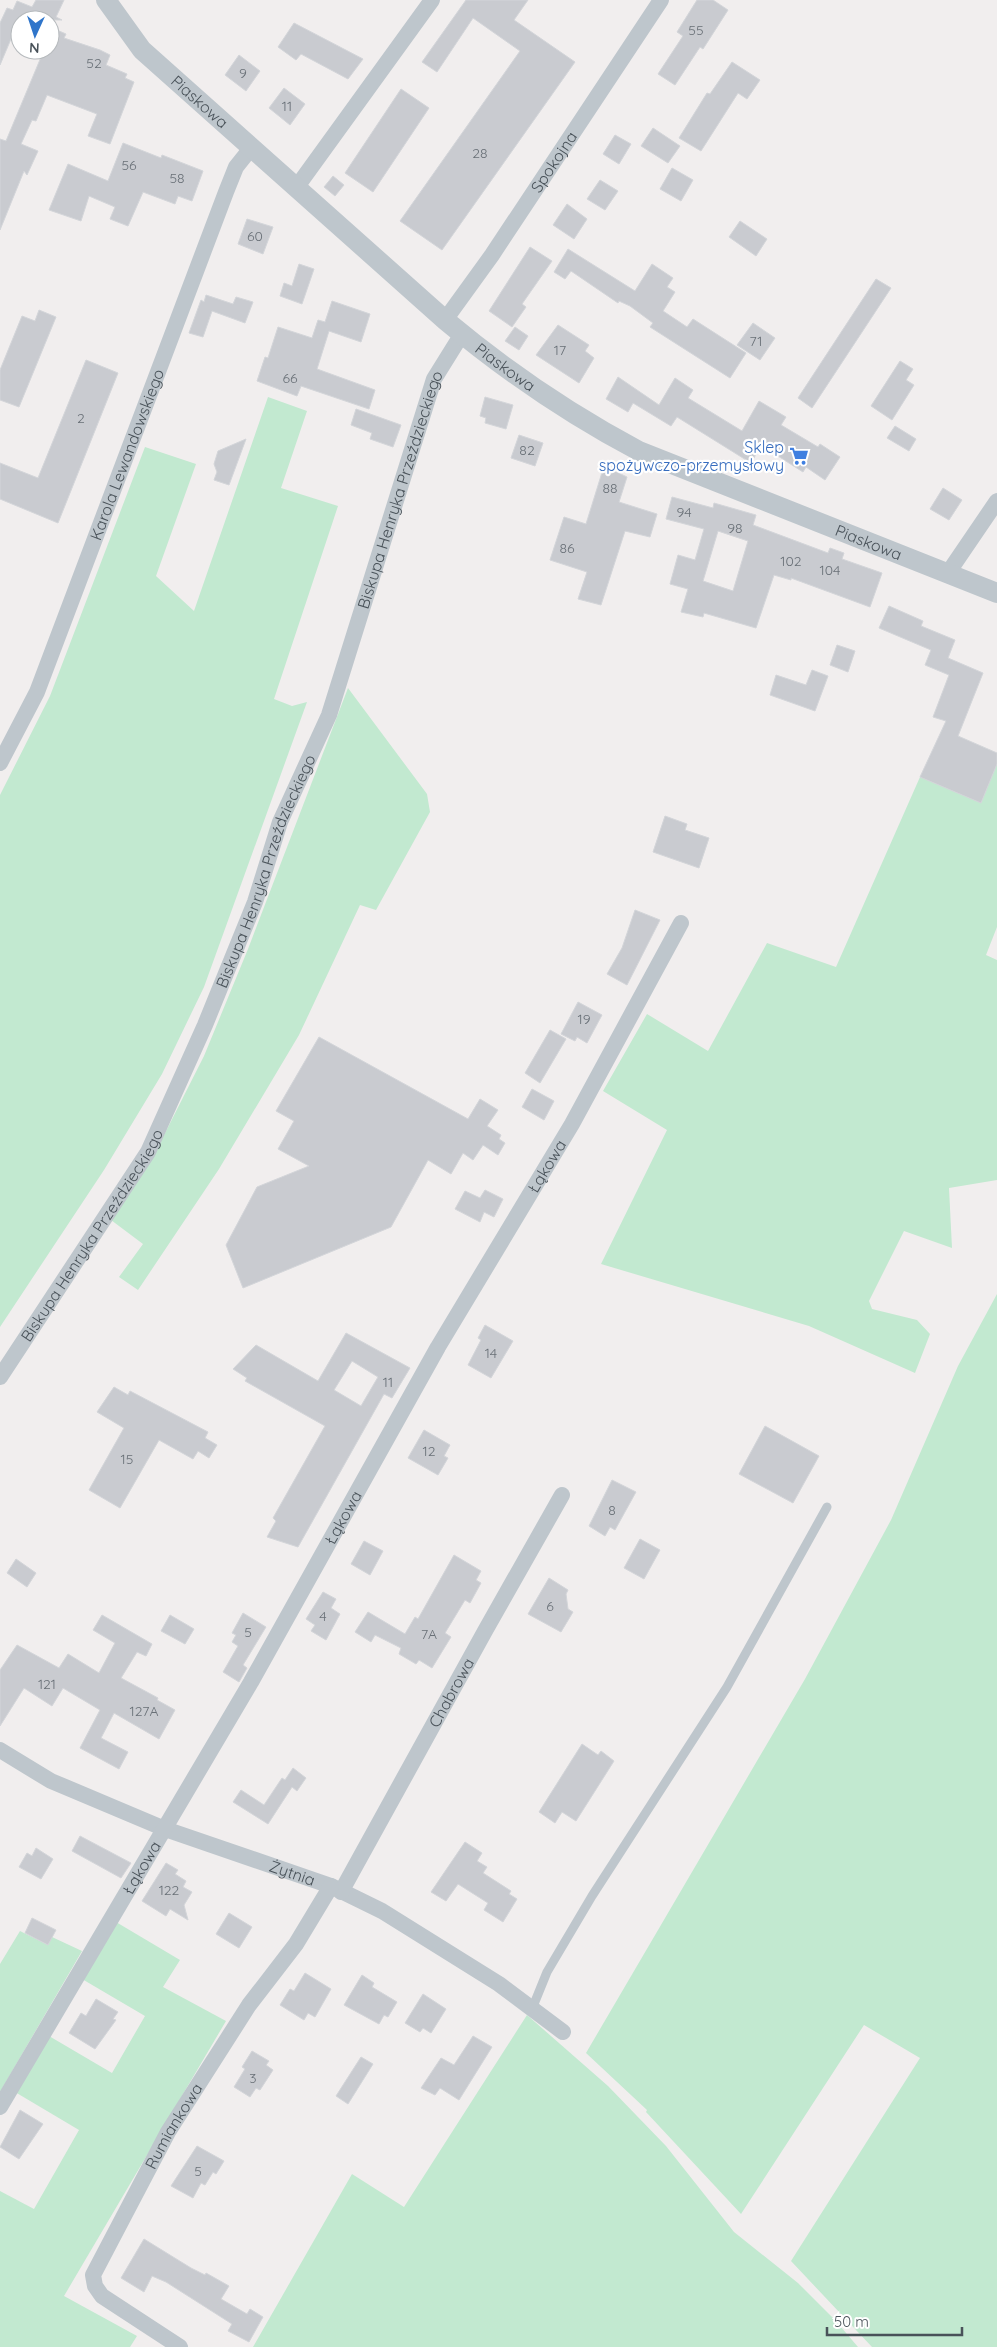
<svg xmlns="http://www.w3.org/2000/svg" width="997" height="2347" viewBox="0 0 997 2347" font-family="Quicksand,sans-serif">
<rect width="100%" height="100%" fill="#f1eeee"/>
<g fill="#c2e9d0">
<path d="M268,397l39,14 -26,77 57,18 -64,193 18,7 15,-4 -103,285 -42,87 -58,96 -104,157v-532l50,-99 95,-249 51,17 -40,112 38,35z"/>
<path d="M348,688l79,106 3,18 -54,98 -16,-5 -61,130 -80,134 -81,121 -19,-13 24,-33 -32,-24 51,-81 42,-83 44,-107z"/>
<path d="M997,763v164l-11,28 11,5v220l-48,8 3,60 -48,-17 -35,70 3,8 45,11 13,14 -15,39 -106,-47 -208,-62 66,-134 -64,-39 44,-77 61,37 59,-108 69,24 84,-190 61,26z"/>
<path d="M997,1294v1053h-125l-81,-86 129,-203 -56,-33 -123,189 -95,-102 1,-2 -61,-57 219,-374 86,-159 67,-154z"/>
<path d="M116,1922l64,38 -17,27 63,34 -162,275 73,40 -7,11h-130v-156l34,18 45,-79 -64,-38 34,-56 63,37 33,-57 -63,-37z"/>
<path d="M20,1931l28,14 4,-8 30,14 -82,141v-128z"/>
<path d="M527,2015l81,71 58,60 68,86 64,51 37,37 23,27h-605l99,-173 52,33z"/>
</g>
<g fill="#c9cbd0" stroke="#d3d5d9" fill-rule="evenodd">
<path d="M36,0h28l-8,17 6,3h-43l-19,45v-42l7,-15 6,2 4,-9 15,6z"/>
<path d="M466,0h62l-14,20 61,42 -133,188 -42,-29 120,-170 -47,-33 -36,54 -15,-10z"/>
<path d="M697,0h16l15,10 -25,39 -3,-2 -25,38 -17,-11 25,-38 -6,-4z"/>
<path d="M294,23l69,36 -15,20 -47,-25 -5,6 -18,-13z"/>
<path d="M50,27l16,7 -2,4 36,12 10,5 -4,10 21,9 -2,4 9,4 -24,62 -22,-8 9,-22 -50,-19 -11,26 -4,-1 -11,24 17,7 -11,24 -3,-4 -24,59v-91l6,2 38,-91h6z"/>
<path d="M239,55l21,16 -14,20 -21,-16z"/>
<path d="M732,62l28,18 -13,19 -9,-6 -37,58 -22,-13 28,-45 3,1z"/>
<path d="M284,88l21,16 -15,21 -21,-17z"/>
<path d="M401,89l28,19 -56,84 -28,-19z"/>
<path d="M653,128l27,18 -12,17 -27,-17z"/>
<path d="M615,135l16,9 -12,20 -16,-10z"/>
<path d="M123,143l38,15 1,-3 41,16 -11,30 -14,-5 -3,8 -32,-12 -15,34 -18,-7 5,-12 -26,-11 -8,25 -32,-11 19,-46 40,17z"/>
<path d="M672,168l21,12 -12,21 -21,-12z"/>
<path d="M333,176l11,9 -9,11 -11,-9z"/>
<path d="M600,180l18,11 -13,19 -18,-11z"/>
<path d="M567,204l20,15 -13,20 -21,-14z"/>
<path d="M247,219l26,8 -10,27 -25,-10z"/>
<path d="M740,221l27,18 -11,17 -27,-19z"/>
<path d="M530,247l22,14 -30,43 4,3 -14,20 -23,-16z"/>
<path d="M568,249l67,42 17,-27 21,14 -6,9 8,5 -12,19 24,16 6,-8 53,34 -16,25 -80,-51 3,-4 -23,-17 -11,-5 -1,2 -47,-32 -6,8 -11,-7z"/>
<path d="M299,264l15,5 -12,35 -22,-8 4,-13 8,3z"/>
<path d="M876,279l15,9 -79,120 -14,-10z"/>
<path d="M206,295l27,9 3,-7 17,5 -8,21 -33,-12 -9,26 -14,-4 12,-33 3,2z"/>
<path d="M332,301l38,13 -9,28 -32,-11 -12,38 58,21 -6,19 -68,-23 -4,10 -40,-15 8,-24 3,1 10,-31 34,11 6,-18 7,2z"/>
<path d="M39,310l17,7 -37,90 -19,-7v-30l22,-54 13,5z"/>
<path d="M753,323l22,15 -15,22 -23,-15z"/>
<path d="M558,325l31,20 -4,6 9,7 -15,25 -43,-28z"/>
<path d="M515,327l13,9 -9,14 -14,-9z"/>
<path d="M86,360l32,13 -60,150 -58,-24v-36l38,15z"/>
<path d="M900,361l13,8 -7,11 8,5 -22,35 -21,-14z"/>
<path d="M618,377l41,28 16,-27 18,12 -5,8 54,33 17,-30 27,16 -5,8 37,22 2,-3 20,13 -15,23 -19,-13 -3,5 -36,-23 -3,6 -6,-4 -7,12 -74,-46 -6,9 -38,-23 -5,9 -22,-13z"/>
<path d="M485,397l28,8 -7,24 -21,-6 1,-5 -6,-2z"/>
<path d="M356,409l45,16 -8,22 -23,-8 2,-6 -21,-8z"/>
<path d="M895,426l21,13 -7,12 -22,-13z"/>
<path d="M519,435l24,8 -8,23 -24,-8z"/>
<path d="M246,439l-17,46 -15,-5 3,-8 -3,-8 4,-13z"/>
<path d="M604,466l23,11 -8,25 38,12 -7,23 -25,-6 -24,74 -23,-6 9,-27 -37,-12 14,-43 22,7z"/>
<path d="M943,488l19,12 -13,20 -19,-11z"/>
<path d="M672,497l41,11 1,-5 42,12 -3,10 75,28 2,-5 14,5 -2,6 40,14 -12,34 -79,-29v2l-17,-5 -18,53 -52,-15 -1,4 -22,-5 7,-23 -18,-5 8,-29 17,5 9,-31 -38,-10zM718,531l30,10 -15,50 -30,-10z"/>
<path d="M889,606l34,15 -2,5 34,14 -7,18 35,15 -25,63 39,17v11l-16,39 -61,-26 26,-56 -13,-4 16,-42 -24,-10 6,-15 -52,-22z"/>
<path d="M837,645l18,6 -7,21 -18,-7z"/>
<path d="M812,670l16,6 -13,35 -45,-16 6,-20 30,10z"/>
<path d="M665,816l22,8 -2,6 24,8 -10,30 -46,-16z"/>
<path d="M635,910l25,10 -33,65 -20,-11 15,-26z"/>
<path d="M578,1002l24,13 -15,28 -10,-6 -2,4 -14,-7z"/>
<path d="M550,1030l16,9 -26,44 -15,-10z"/>
<path d="M319,1037l149,82 12,-20 18,11 -11,16 14,9 -2,4 6,4 -7,12 -15,-10 -10,15 -10,-7 -12,21 -23,-14 -37,67 -148,61 -17,-43 31,-58 52,-21 -31,-17 16,-28 -18,-10z"/>
<path d="M532,1089l22,12 -10,19 -22,-13z"/>
<path d="M485,1190l18,9 -9,18 -10,-5 -4,10 -25,-13 10,-18 15,7z"/>
<path d="M485,1325l28,16 -22,37 -23,-13 13,-25 -3,-2z"/>
<path d="M346,1333l64,35 -18,30 -8,-4 -86,153 -31,-10 9,-16 -3,-3 52,-92 -80,-45 2,-3 -14,-9 23,-24 62,36zM352,1361l26,16 -17,29 -27,-16z"/>
<path d="M114,1387l14,8 2,-4 78,41 -3,6 12,7 -8,13 -11,-7 -5,8 -34,-19 -39,68 -31,-18 35,-62 -27,-16z"/>
<path d="M765,1426l54,30 -26,47 -54,-29z"/>
<path d="M424,1430l26,15 -6,11 4,2 -10,17 -30,-17z"/>
<path d="M612,1480l24,12 -21,38 -5,-3 -5,9 -16,-10z"/>
<path d="M640,1539l20,11 -16,29 -20,-11z"/>
<path d="M364,1541l19,10 -13,24 -19,-11z"/>
<path d="M454,1555l27,16 -5,9 5,3 -11,20 -5,-3 -20,33 6,4 -19,31 -13,-8 -3,4 -17,-10 2,-6 -26,-13 -4,7 -16,-10 13,-20 37,22 10,-17 3,2z"/>
<path d="M16,1559l20,14 -9,14 -20,-14z"/>
<path d="M549,1578l19,12 -2,4 2,15 5,3 -12,20 -33,-18z"/>
<path d="M323,1592l13,7 -5,9 9,6 -14,26 -15,-9 4,-6 -9,-6z"/>
<path d="M243,1613l23,14 -23,38 4,3 -8,14 -16,-10 15,-26 -6,-4 4,-7 -4,-2z"/>
<path d="M102,1615l50,29 -6,12 -9,-4 -16,26 37,20 -1,2 18,10 -16,29 -45,-26 -13,25 27,14 -9,17 -39,-21 20,-38 -37,-22 -11,18 -28,-18 -24,38v-56l17,-25 42,23 9,-14 31,19 16,-30 -22,-13z"/>
<path d="M170,1615l24,14 -9,15 -24,-13z"/>
<path d="M582,1744l16,11 3,-4 13,10 -38,60 -14,-9 -7,11 -16,-11z"/>
<path d="M293,1768l13,10 -9,13 -5,-4 -24,37 -35,-22 8,-12 23,15 18,-27 3,2z"/>
<path d="M80,1836l51,27 -10,15 -49,-27z"/>
<path d="M465,1842l17,11 -5,8 10,6 -4,6 28,18 -2,3 8,5 -14,23 -19,-12 4,-7 -30,-19 -12,17 -15,-9z"/>
<path d="M36,1848l17,11 -12,20 -22,-12 8,-14 5,3z"/>
<path d="M166,1863l12,7 -3,4 11,7 -3,6 9,5 -8,13 4,15 -18,-11 -4,7 -24,-15z"/>
<path d="M229,1913l23,14 -13,21 -23,-14z"/>
<path d="M32,1918l24,12 -8,15 -23,-12z"/>
<path d="M305,1973l26,16 -16,28 -7,-4 -4,7 -24,-15 10,-16 4,2z"/>
<path d="M362,1975l12,8 -2,4 25,15 -9,15 -4,-2 -5,9 -35,-19z"/>
<path d="M423,1994l23,15 -15,24 -8,-5 -3,4 -15,-9z"/>
<path d="M96,1999l22,13 -5,7 3,1 -21,29 -26,-16 12,-20 5,3z"/>
<path d="M473,2036l19,11 -33,53 -19,-12 -5,7 -14,-7 20,-30 13,7z"/>
<path d="M252,2051l17,10 -3,4 7,5 -13,20 -4,-2 -6,9 -16,-10 11,-18 -3,-2z"/>
<path d="M361,2057l12,7 -25,40 -12,-8z"/>
<path d="M20,2110l23,14 -24,35 -19,-12z"/>
<path d="M197,2146l27,15 -8,13 -3,-2 -8,13 -4,-2 -8,15 -22,-12z"/>
<path d="M144,2239l47,29 14,7 1,-2 23,13 -8,13 26,15 3,-5 13,8 -14,25 -21,-11 4,-7 -66,-42 -14,-6 -8,16 -23,-14z"/>
</g>
<g fill="none" stroke-linecap="round" stroke-linejoin="round">
<path stroke="#bec6cc" stroke-width="9" d="M532,2009l15,-37 45,-76 135,-209 100,-180"/>
<g stroke="#bec6cc" stroke-width="16">
<path d="M296,188l136,-188"/>
<path id="s1" d="M445,320l47,-65 169,-255"/>
<path d="M948,573l49,-72"/>
<path id="s2" d="M0,763l37,-71 189,-500 10,-25 16,-20"/>
<path id="s3" d="M0,1377l148,-225 57,-127 50,-123 25,-80 49,-107 105,-336 28,-45"/>
<path id="s4" d="M0,1750l51,31 114,48 166,57 51,25 117,73 64,48"/>
<path id="s5" d="M341,1892l144,-261 77,-136"/>
<path id="s6" d="M0,2107l251,-425 187,-335 134,-223 109,-201"/>
<path id="s7" d="M180,2347l-78,-51 -7,-10 -2,-11 75,-143 81,-127 47,-61 35,-58"/>
</g>
<path stroke="#bec6cc" stroke-width="20" id="s8" d="M106,0l36,50 303,270c61,51 124,94 194,131l358,142"/>
</g>
<defs>
<g id="supermarket-bare" transform="scale(1.5)"><path d="M-6-5.5h2.5l.6 2H6L4.5 2H-2.5L-4.4-4H-6ZM-1.5 3.2a1.3 1.3 0 1 0 .1 0ZM3 3.2a1.3 1.3 0 1 0 .1 0Z" fill="#3f7fe0" stroke="#fff" stroke-width="2.5" paint-order="stroke"/></g>
</defs>
<g fill-rule="evenodd">
<use href="#supermarket-bare" x="799" y="456"/>
</g>
<g text-anchor="middle" dominant-baseline="central" stroke-width="4.5" stroke-linejoin="round" paint-order="stroke">
<g font-size="14" fill="#697077">
<text x="696" y="30">55</text>
<text x="94" y="63">52</text>
<text x="243" y="73">9</text>
<text x="287" y="106">11</text>
<text x="480" y="153">28</text>
<text x="129" y="165">56</text>
<text x="177" y="178">58</text>
<text x="255" y="236">60</text>
<text x="756" y="341">71</text>
<text x="560" y="350">17</text>
<text x="290" y="378">66</text>
<text x="81" y="418">2</text>
<text x="527" y="450">82</text>
<text x="610" y="488">88</text>
<text x="684" y="512">94</text>
<text x="735" y="528">98</text>
<text x="567" y="548">86</text>
<text x="791" y="561">102</text>
<text x="830" y="570">104</text>
<text x="584" y="1019">19</text>
<text x="491" y="1353">14</text>
<text x="388" y="1382">11</text>
<text x="429" y="1451">12</text>
<text x="127" y="1459">15</text>
<text x="612" y="1510">8</text>
<text x="550" y="1606">6</text>
<text x="323" y="1616">4</text>
<text x="248" y="1632">5</text>
<text x="429" y="1634">7A</text>
<text x="47" y="1684">121</text>
<text x="144" y="1711">127A</text>
<text x="169" y="1890">122</text>
<text x="253" y="2078">3</text>
<text x="198" y="2171">5</text>
</g>
<g font-size="16" fill="#495259" stroke="#fff">
<text stroke="none"><textPath href="#s8" startOffset="139">Piaskowa</textPath></text>
<text stroke="none"><textPath href="#s1" startOffset="192">Spokojna</textPath></text>
<text stroke="none"><textPath href="#s8" startOffset="544">Piaskowa</textPath></text>
<text stroke="none"><textPath href="#s2" startOffset="334">Karola Lewandowskiego</textPath></text>
<text stroke="none"><textPath href="#s3" startOffset="979">Biskupa Henryka Przeździeckiego</textPath></text>
<text stroke="none"><textPath href="#s8" startOffset="949">Piaskowa</textPath></text>
<text stroke="none"><textPath href="#s3" startOffset="574">Biskupa Henryka Przeździeckiego</textPath></text>
<text stroke="none"><textPath href="#s6" startOffset="1088">Łąkowa</textPath></text>
<text stroke="none"><textPath href="#s3" startOffset="169">Biskupa Henryka Przeździeckiego</textPath></text>
<text stroke="none"><textPath href="#s6" startOffset="682">Łąkowa</textPath></text>
<text stroke="none"><textPath href="#s5" startOffset="228">Chabrowa</textPath></text>
<text stroke="none"><textPath href="#s6" startOffset="278">Łąkowa</textPath></text>
<text stroke="none"><textPath href="#s4" startOffset="318">Żytnia</textPath></text>
<text stroke="none"><textPath href="#s7" startOffset="286">Rumiankowa</textPath></text>
</g>
<g font-size="16" fill="#366cbe" stroke="#fff" text-anchor="end">
<text x="784" y="447">Sklep<tspan x="784" dy="18">spożywczo-przemysłowy</tspan></text>
</g>
</g>
<g transform="translate(35 35) rotate(183)"><circle r="24" fill="#ffffff" stroke="#b6babd"/>
<path d="M0-4L9 19L0 12L-9 19Z" fill="#2f75ca"/>
<text y="-8" font-size="14" font-weight="bold" text-anchor="middle" fill="#495259">N</text>
</g>
<path d="M827 2327v8h135v-8" fill="none" stroke="#495259" stroke-width="2.5"/>
<text x="834" y="2327" font-size="15" fill="#495259" stroke="#ffffff" stroke-width="4" paint-order="stroke">50 m</text>
</svg>
